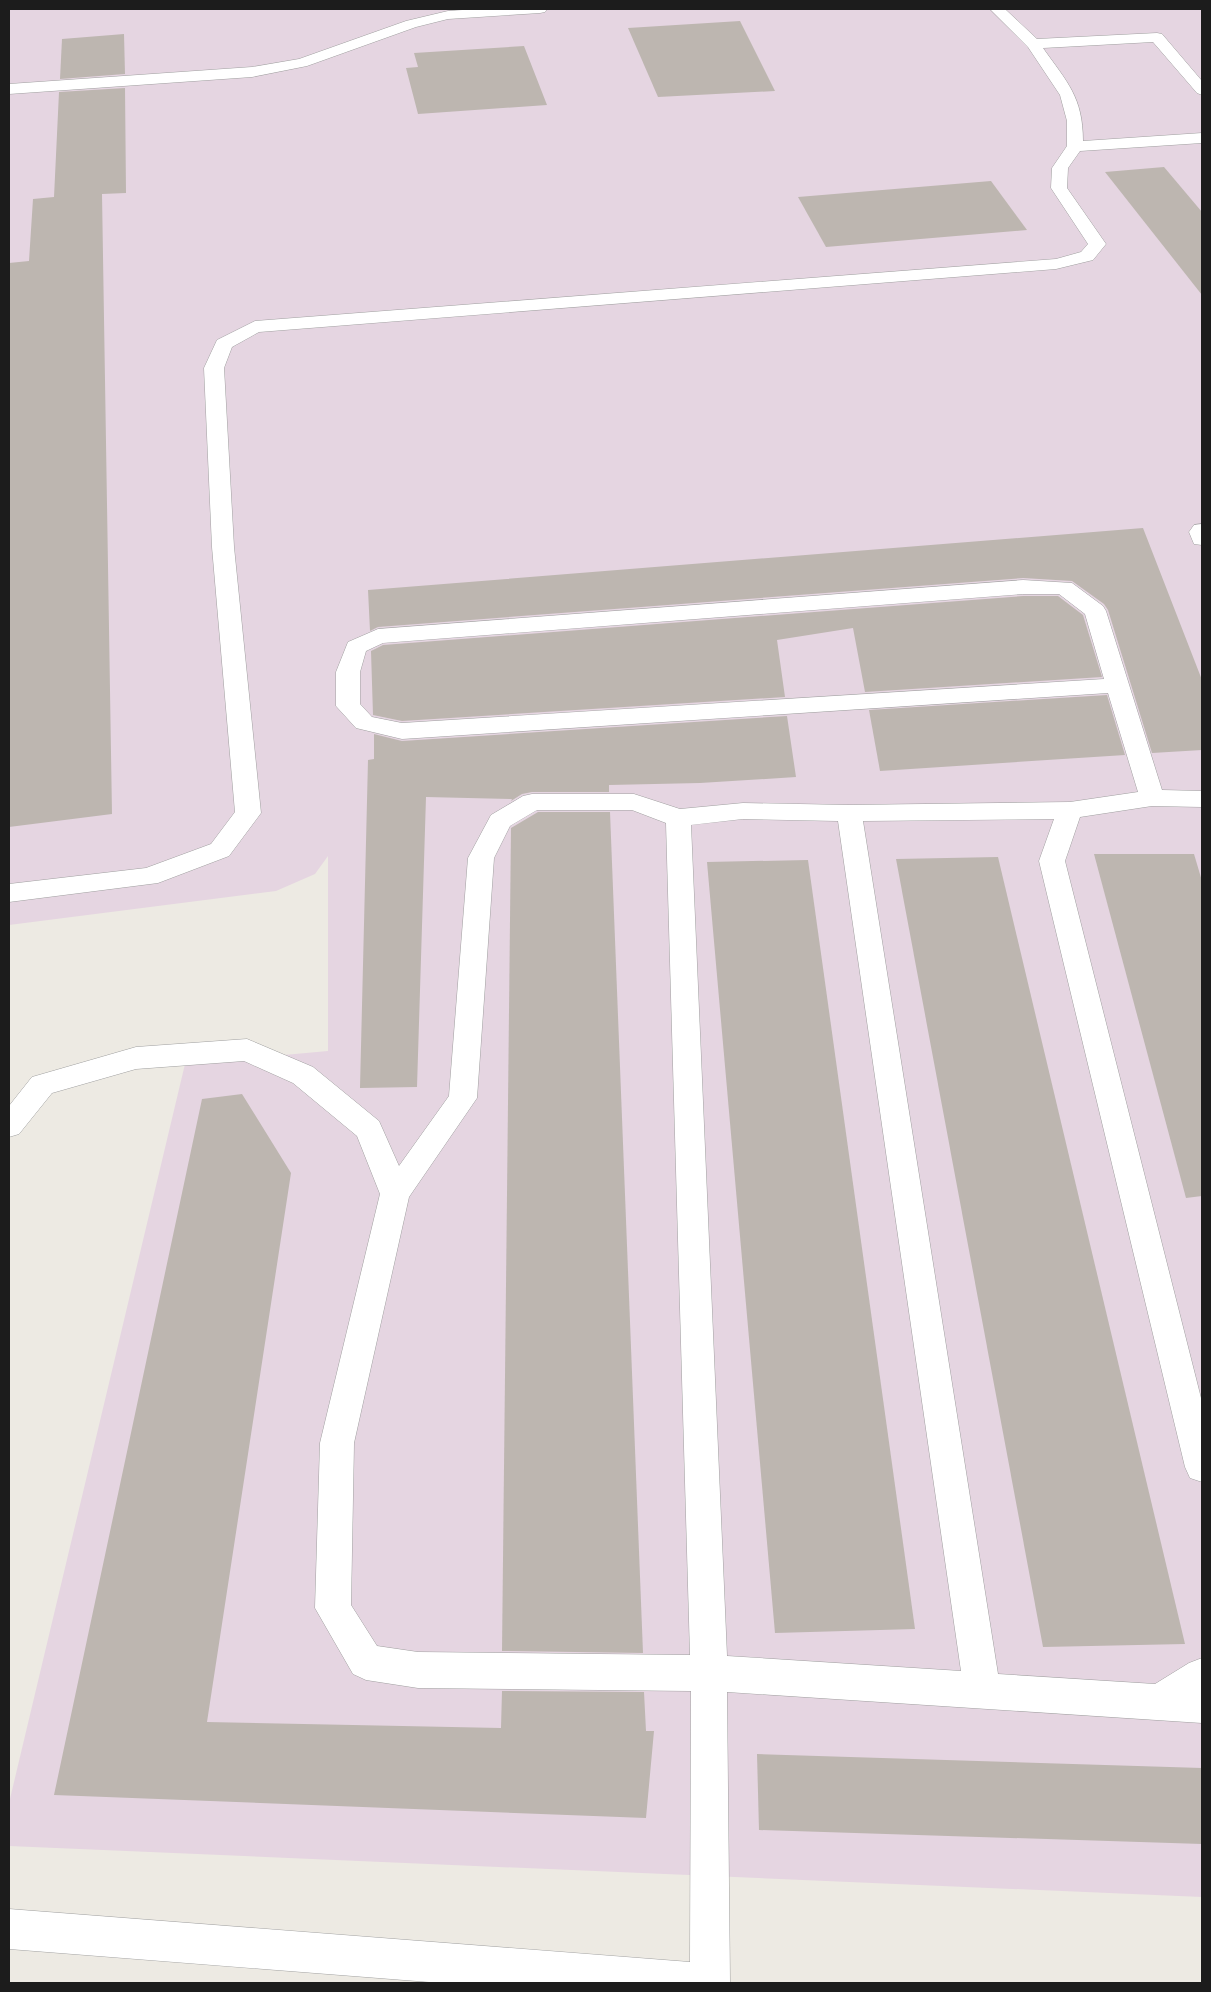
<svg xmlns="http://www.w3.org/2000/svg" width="1211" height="1992" viewBox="0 0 1211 1992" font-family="Helvetica,sans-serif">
<rect width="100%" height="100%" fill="#edeae3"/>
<path fill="#e5d5e1" d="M9,9h1192l1,1v1887l-1193,-51v-43l176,-739 143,-13v-195l-13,18 -39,17 -267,34z"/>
<g fill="#bdb6b0">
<path d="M740,21l35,70 -117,6 -30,-69z"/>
<path d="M124,34l1,40 -65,5 2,-40z"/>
<path d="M524,46l23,59 -129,9 -12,-46 12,-1 -4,-14z"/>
<path d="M125,88l1,105 -24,1 10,620 -103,13v-564l20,-2 4,-62 21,-2 5,-105z"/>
<path d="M1164,167l38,45v83l-97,-123z"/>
<path d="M991,181l36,49 -201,17 -28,-50z"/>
<path d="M1143,528l59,152v70l-50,3 -44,-143 -4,-6 -32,-23 -49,-3 -645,49 -8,4 -2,-41z"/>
<path d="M1023,596h35l25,19 19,62 -237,15 -12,-64 -76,12 8,57 -383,24 -29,-6 -2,-64 12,-6z"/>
<path d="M1107,695l18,60 -245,16 -11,-61z"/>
<path d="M787,716l9,61 -96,6 -91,2v7h-77l-10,2 -11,7 1,-2 -86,-2 -9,290 -57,1 8,-328 6,-1v-25l28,7z"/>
<path d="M538,812h72l33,841 -141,-2 9,-823z"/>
<path d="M1094,854h100l8,27v315l-16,2z"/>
<path d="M998,857l187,787 -142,3 -147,-788z"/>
<path d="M808,860l107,769 -140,4 -68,-771z"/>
<path d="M242,1094l49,79 -84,549 294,6 1,-37 142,1 2,39h8l-8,87 -592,-23 148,-696z"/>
<path d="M757,1754l445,14v76l-443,-14z"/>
</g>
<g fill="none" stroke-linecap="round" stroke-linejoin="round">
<g stroke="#a0a0a0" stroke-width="1">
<g id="lane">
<path d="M477,9h70l-2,3 -5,1 -92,6 -32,8 -109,39 -55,11 -243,17v-10l243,-17 47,-8 107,-38 42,-10z"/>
<path d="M990,9h15l32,30 120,-6 5,1 40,47v14l-5,-2 -44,-51 -110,6c24,34 40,49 40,93l119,-8v10l-122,8 -12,17 -1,20 39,56 -13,16 -37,9 -797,63 -27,15 -8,21 10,179 27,266 -32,43 -71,27 -149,19v-18l137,-16 65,-24 24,-32 -23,-265 -8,-179 13,-28 38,-19 801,-62 25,-7 7,-8 -37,-56 1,-20 15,-22v-25l-7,-26 -32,-48z"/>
<path d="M1202,524v21l-8,-1 -5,-12 5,-7z"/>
<path d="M1023,580l49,3 31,23 3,5 56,179 40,1v16l-50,-1 -72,11 -15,44 137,541v80l-12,-4 -5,-11 -146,-606 15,-42 -191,2 135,853 157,10 34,-21 13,-5v65l-475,-31 3,291h-288l-433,-34v-40l681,53 1,-271 -273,-3 -52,-8 -13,-6 -38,-66 5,-165 60,-249 -23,-58 -64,-53 -49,-22 -108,8 -84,24 -33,41 -10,3v-31l23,-29 104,-30 111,-8 66,28 66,54 20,45 50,-70 19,-238 23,-43 32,-19 9,-2h102l46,15 63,-6 106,2 221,-3 68,-10 -30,-99 -706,46 -46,-11 -20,-22v-34l12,-30 30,-13zM1023,594h36l26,20 19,65 -702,44 -30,-6 -12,-13v-32l6,-21 17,-8zM537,810h95l34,13 24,832 -272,-3 -41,-6 -26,-41 3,-162 55,-246 68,-99 17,-240 16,-32zM743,819l95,2 123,850 -234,-15 -36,-831z"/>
</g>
</g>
<use href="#lane" fill="#fff" fill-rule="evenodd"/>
</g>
<rect width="1211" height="1992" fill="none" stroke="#1c1c1c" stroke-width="20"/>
</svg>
